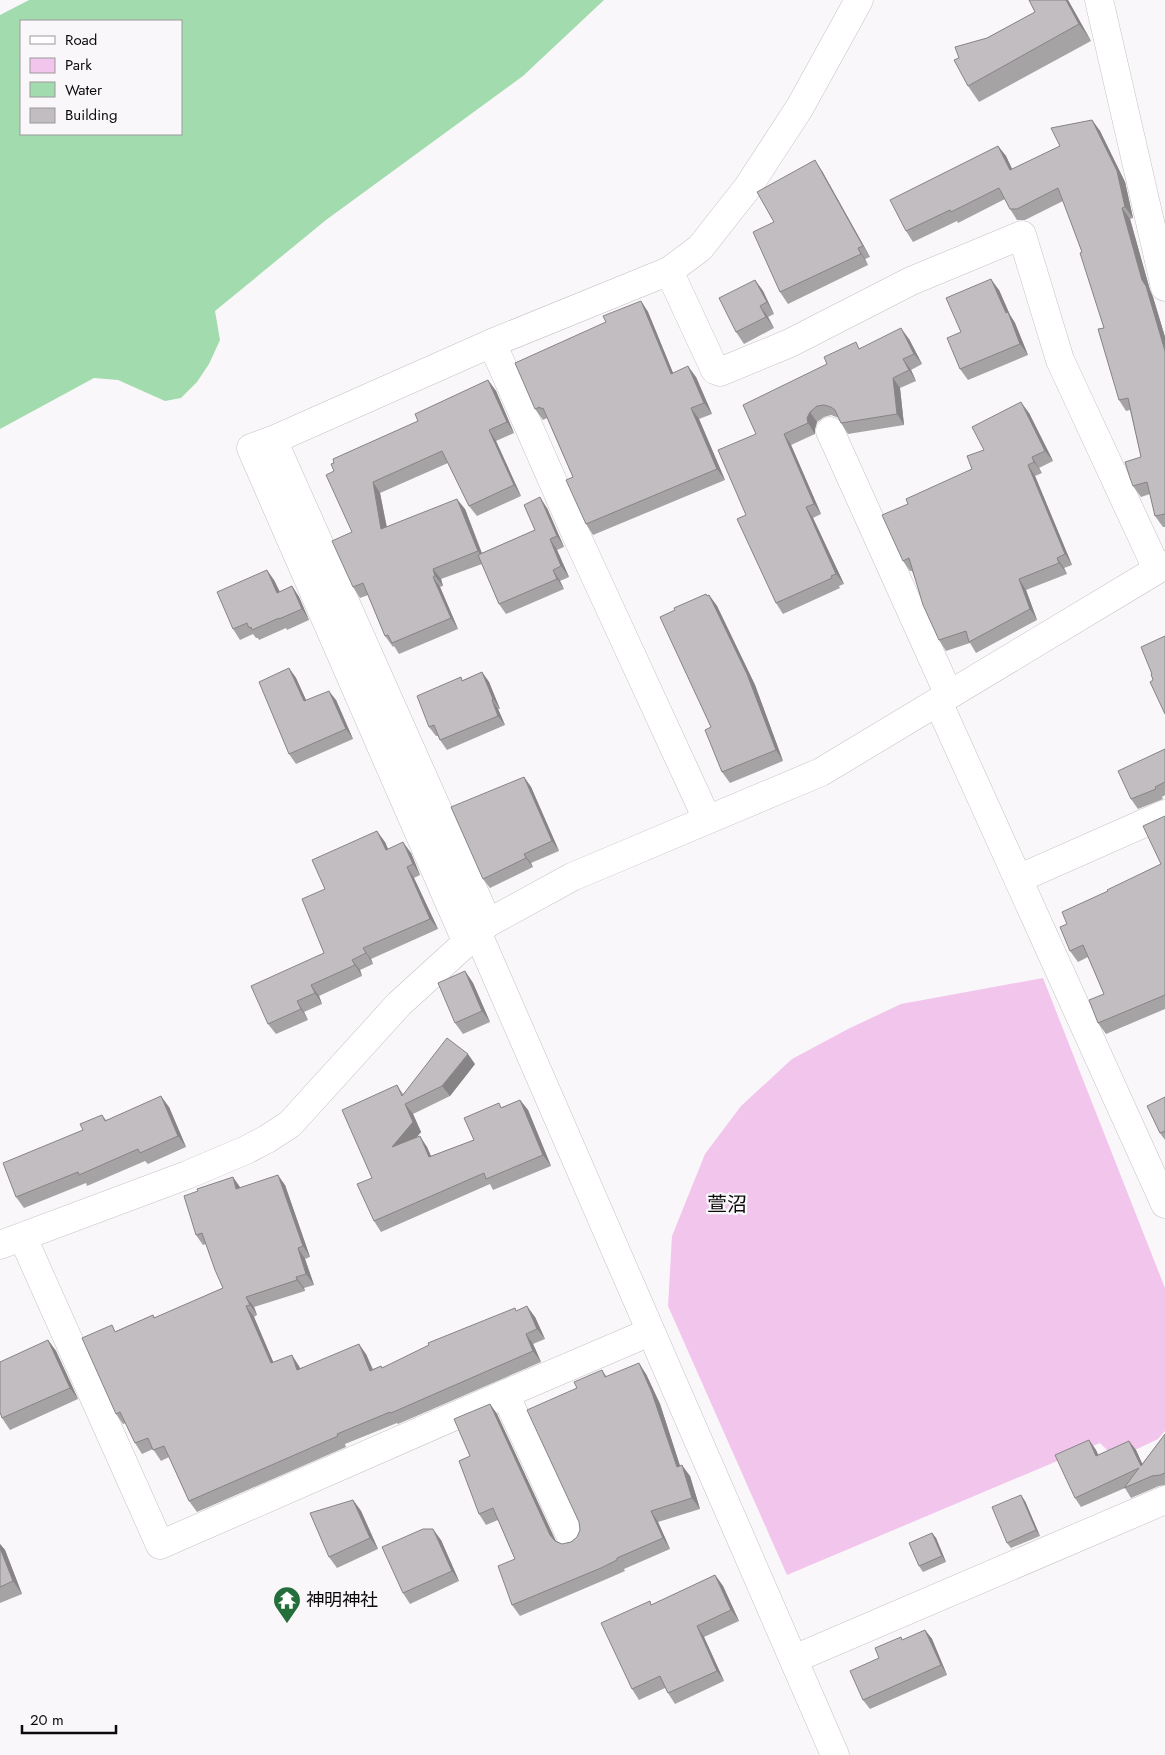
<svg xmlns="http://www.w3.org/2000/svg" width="1165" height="1755" viewBox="0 0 1165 1755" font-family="Jost,'Noto Sans JP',sans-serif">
<rect width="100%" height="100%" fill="#faf7fa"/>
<path fill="#f2c6ec" d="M1043,978l122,310v143l-7,8 -42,20 -16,-16 -313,132 -119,-269 4,-70 33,-82 36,-48 51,-47 56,-30 53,-25z"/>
<path fill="#a2dcae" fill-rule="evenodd" d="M29,0h575l-81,76 -197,144 -111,91 5,29 -11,24 -12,18 -16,16 -16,3 -47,-21 -24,-2 -94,51v-414zM21,21h160v113h-160z"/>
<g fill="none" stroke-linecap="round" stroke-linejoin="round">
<g stroke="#c5c2c4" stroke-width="29">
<g id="minor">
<path d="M1099,0l66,287"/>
<path d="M669,271l31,-23 48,-61 52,-80 59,-107"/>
<path d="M492,343l86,196 129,280"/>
<path d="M830,431l119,264"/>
<path d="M273,440l-22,8 216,495"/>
<path d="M938,702l227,502"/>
<path d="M1018,879l147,-65"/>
<path d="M488,923l-215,-483 219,-97 177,-72 46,99 5,2 70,-29 121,-62 111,-46 38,125 97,209"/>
<path d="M478,934l357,821"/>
<path d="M23,1238l137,307 345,-151 145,-62"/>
<path d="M0,1245l187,-70 59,-25 21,-11 23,-15 109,-120 89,-81 84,-46 249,-105 344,-207"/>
<path d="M505,1394l67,145"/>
<path d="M794,1659l371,-159"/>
</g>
</g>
<use href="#minor" stroke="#fff" stroke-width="28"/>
</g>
<g fill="#a6a3a5">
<path d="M1029,0h39l23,41 -112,61 -11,-16 -9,-28 28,-20 48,-26z"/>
<path d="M1092,120l8,11 25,51 8,36 -3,1 20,71 3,7 12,40v190h-2l-8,-11 -5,-22 -9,3 -8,-11 8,-29 -11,-47 -4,1 -7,-11 -15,-72 -22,-76 -19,-51 -38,19h-8l-7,-11 -5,-10 -47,24 -1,-2 -44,21 -7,-11 92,-85 8,10 6,14 48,-24z"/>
<path d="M822,171l48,86 -5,2 3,6 -80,39 -8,-12 -6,-70z"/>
<path d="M755,280l8,11 11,23 -6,3 6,11 -30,16 -8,-12z"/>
<path d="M999,290l11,25 5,8 13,32 -60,25 -8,-11 1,-37z"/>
<path d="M641,301l7,11 25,61 23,4 16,37 -13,5 26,61 -132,55 -7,-11 -13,-47 -26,-59 -4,2 -8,-11 71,-87z"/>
<path d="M909,339l13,25 -11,6 5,11 -16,7 4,37 -56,9 -7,-11 -2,-5 -8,-3 -7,2 -7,5 -2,7v5l-24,11 30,69 -8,4 31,66 -5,2 1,2 -57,26 -7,-11 -30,-88 10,-81 104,-86z"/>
<path d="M488,380l8,11 18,42 -18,8 25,55 -44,20 -8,-10 -21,-43 -68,30 7,34 78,-18 17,44 53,-23 12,-22 17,39 -7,3 12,27 -9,4 4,8 -58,25 -7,-10 -17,-40 -41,15 2,7 -3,1 18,42 -59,25 -5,-8 -1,1 -8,-11 -17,-41 -8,3 -7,-11 -1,-55 -18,-61z"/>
<path d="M1029,413l24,48 -14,7 3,5 -7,3 37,89 -8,3 3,6 -41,16 11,30 -61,33 -6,-10 -24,8 -7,-11 -27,-69h-2l-7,-10 5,-57 64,-35 12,-19z"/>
<path d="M274,580l6,12 12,-6 7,11 10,23 -22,10 -1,-2 -27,12 -1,-2h-2l-3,-4 -13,6 -7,-11z"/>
<path d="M709,595l8,11 38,79 28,76 -53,22 -8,-11 -11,-45 -4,-131z"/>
<path d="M289,668l7,10 10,22h30l17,39 -57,25 -7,-10z"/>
<path d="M482,672l7,10 11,27h-2l7,16 -58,25 -7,-10 -2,-4h-2l-7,-9 34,-47z"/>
<path d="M1165,749v46l-3,2 1,2 -25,10 -7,-10z"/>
<path d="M524,777l7,10 28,64 -28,12 2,4 -43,21 -7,-9z"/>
<path d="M1165,816v193l-59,25 -8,-11 6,-29 -16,-37 -10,5 -8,-11 -3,-27 41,-33 53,-27z"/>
<path d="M385,842l3,7 23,4 9,22 -6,3 24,51 -67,30 2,5 -13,6 2,6 -43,20 3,8 -18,8 4,8 -32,14 -8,-10 56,-71 1,-64z"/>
<path d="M465,971l8,12 17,39 -27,12 -8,-11z"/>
<path d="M475,1064l-25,32 -37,18 8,18 -5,5 11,10 4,9 43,-16 28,-33 18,-7 8,10 23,56 -58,24 -3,-6 -109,48 -7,-11 -2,-43 25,-93 6,9z"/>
<path d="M1165,1097v43l-5,-7z"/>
<path d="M169,1107l17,40 -38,17 -3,-3 -58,25 -1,-3 -62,25 -8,-11 67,-67 19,-15 4,5z"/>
<path d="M285,1185l25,72 -5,2 9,26 -10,3 1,3 -51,16 3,8 -3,2 19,45 26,4 1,2 66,-14 7,15 8,-3 1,2 135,-57 18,6 10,22 -12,5 8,18 -143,62 -1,-1 -52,21 1,3 -149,65 -8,-11 -20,-44 -8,4 -8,-12 -11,5 -7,-11 -9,-20 -3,1 -7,-10v-83l37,-16 2,3 68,-30 -17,-44 -3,1 -7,-10 44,-48v1z"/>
<path d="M48,1340l8,11 22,48 -68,31 -8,-12z"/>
<path d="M602,1370l5,7 39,-3 14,30 20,62 10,10 10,33 -42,13 12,27 -46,20 1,2 -16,7 -89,38 -8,-11 3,-46 -17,-39 -12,5 -7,-11 -9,-58 20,-52 7,10 59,127 6,3 9,-2 6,-5 3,-7 -3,-142z"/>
<path d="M1165,1434v51l-6,1 -28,12 -6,-10 -44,19 -6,-9 14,-58 7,10 2,5 31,-14 7,9 6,14z"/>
<path d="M353,1500l8,11 17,38 -41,19 -8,-11z"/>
<path d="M1025,1501l15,35 -29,12 -4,-5z"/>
<path d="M932,1533l4,5 10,24 -23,10 -4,-6z"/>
<path d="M441,1540l18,41 -49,23 -7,-11z"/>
<path d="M0,1544l5,6 17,44 -22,9z"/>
<path d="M715,1575l8,11 16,35 -35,16 20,44 -49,23 -7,-11 -3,-5 -26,12 -7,-11 20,-84z"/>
<path d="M925,1630l7,9 15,36 -77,34 -7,-9 16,-42 24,-18z"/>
</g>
<g fill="#878486">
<path d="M1066,0h2l23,41 -12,-17z"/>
<path d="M1092,120l8,11 25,51 8,36 -8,-11z"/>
<path d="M998,146l8,10 12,25 -8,-11z"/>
<path d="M815,160l7,11 48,86 -7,-11z"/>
<path d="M1122,208l8,11 20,71 3,7 12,40v14l-23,-71z"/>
<path d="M858,248l7,11 3,6 -7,-11z"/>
<path d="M991,279l8,11 11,25 5,8 13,32 -8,-11z"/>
<path d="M755,280l8,11 11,23 -7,-12z"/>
<path d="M641,301l7,11 30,73 -7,-11z"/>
<path d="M760,306l8,11 6,11 -8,-11z"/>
<path d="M901,328l8,11 13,25 -8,-10z"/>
<path d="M903,359l8,11 5,11 -7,-11z"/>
<path d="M688,366l8,11 16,37 -8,-11z"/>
<path d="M893,378l7,10 4,37 -7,-11z"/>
<path d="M488,380l8,11 18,42 -7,-11z"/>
<path d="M1021,402l8,11 24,48 -8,-10z"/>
<path d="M691,408l8,11 26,61 -8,-11z"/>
<path d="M810,412l7,10 -2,7v5l-7,-11 -1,-5z"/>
<path d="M489,430l7,11 25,55 -7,-11z"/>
<path d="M784,434l7,11 30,69 -7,-10z"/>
<path d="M1032,457l7,11 3,5 -8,-11z"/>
<path d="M1028,465l7,11 37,89 -7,-11z"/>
<path d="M373,482l7,11 9,47 -8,-11z"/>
<path d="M540,497l7,11 17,39 -7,-11z"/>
<path d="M457,499l8,10 20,53 -7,-11z"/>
<path d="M806,507l7,11 31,66 -8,-10z"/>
<path d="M550,539l7,11 12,27 -8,-11z"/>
<path d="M1057,558l7,10 3,6 -8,-11z"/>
<path d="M433,569l8,10 2,7 -8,-10z"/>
<path d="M267,570l7,10 11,23 -8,-10z"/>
<path d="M553,570l7,11 4,8 -7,-10z"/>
<path d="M433,577l7,10 18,42 -7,-11z"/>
<path d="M1019,579l7,11 11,30 -7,-11z"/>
<path d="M292,586l7,11 10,23 -7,-11z"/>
<path d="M709,595l8,11 38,79 28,76 -7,-11z"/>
<path d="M289,668l7,10 15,33 -7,-10z"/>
<path d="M482,672l7,10 11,27 -7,-10z"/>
<path d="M329,691l7,9 17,39 -7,-10z"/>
<path d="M492,700l6,9 7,16 -7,-9z"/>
<path d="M524,777l7,10 28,64 -7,-10z"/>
<path d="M377,831l8,11 8,19 -7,-11z"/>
<path d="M403,842l8,11 9,22 -7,-11z"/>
<path d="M524,854l7,9 2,4 -7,-9z"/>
<path d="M407,867l7,11 24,51 -8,-10z"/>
<path d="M363,948l8,11 2,5 -7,-11z"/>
<path d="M352,960l8,10 2,6 -7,-11z"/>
<path d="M465,971l8,12 17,39 -8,-11z"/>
<path d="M311,985l8,11 3,8 -7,-11z"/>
<path d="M297,1001l7,11 4,8 -7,-11z"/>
<path d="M468,1054l7,10 -25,32 -8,-10z"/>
<path d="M161,1096l8,11 17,40 -8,-11z"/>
<path d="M520,1100l8,10 23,56 -8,-11z"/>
<path d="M405,1104l8,10 8,18 -21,26 -8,-11z"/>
<path d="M420,1136l7,11 9,21 -7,-11z"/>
<path d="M278,1175l7,10 25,72 -7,-11z"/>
<path d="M233,1177l7,10 4,13 -8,-11z"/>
<path d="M298,1248l7,11 9,26 -8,-11z"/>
<path d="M296,1277l8,11 1,3 -8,-11z"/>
<path d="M246,1297l8,10 3,8 -7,-10z"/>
<path d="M246,1306l8,11 24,56 -7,-10z"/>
<path d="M527,1306l8,11 10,22 -8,-10z"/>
<path d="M526,1334l7,10 8,18 -8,-11z"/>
<path d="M48,1340l8,11 22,48 -8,-11z"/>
<path d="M359,1344l7,10 11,27 -7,-10z"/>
<path d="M292,1355l7,11 5,14 -7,-10z"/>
<path d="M639,1363l7,11 14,30 24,74 -7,-11z"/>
<path d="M490,1404l7,10 61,132 -8,-11z"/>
<path d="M1089,1440l7,10 7,15 -7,-9z"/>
<path d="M1129,1441l7,9 12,26 -7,-10z"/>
<path d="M682,1465l8,11 10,33 -8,-11z"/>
<path d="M1021,1495l4,6 15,35 -4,-6z"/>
<path d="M353,1500l8,11 17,38 -8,-11z"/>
<path d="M651,1511l7,11 12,27 -7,-11z"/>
<path d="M433,1529l8,11 18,41 -7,-10z"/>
<path d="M932,1533l4,5 10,24 -4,-6z"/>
<path d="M0,1544l5,6 17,44 -9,-13 -13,-33z"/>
<path d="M715,1575l8,11 16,35 -8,-11z"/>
<path d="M697,1626l7,11 20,44 -7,-10z"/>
<path d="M925,1630l7,9 15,36 -6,-10z"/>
</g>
<g fill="#c1bdc0" stroke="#878486">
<path d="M1029,0h37l13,24 -111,62 -14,-26 5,-2 -4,-11 32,-9 48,-26z"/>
<path d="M1092,120l25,51 8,36 -3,1 20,72 4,6 19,65v163l-10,2 -8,-34 -14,4 -3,-8 -5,-16 16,-5 -13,-59 -9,2 -21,-71 6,-1 -24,-75 2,-1 -24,-64 -41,21h-7l-11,-21 -48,24 -1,-2 -44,21 -16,-31 108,-54 12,24 50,-24 -9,-18z"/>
<path d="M815,160l48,86 -5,2 3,6 -81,38 -27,-60 21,-10 -17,-30z"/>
<path d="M991,279l15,34 2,-1 12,32 -60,25 -13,-31 14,-6 -15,-34z"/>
<path d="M755,280l12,22 -7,4 6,11 -30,15 -17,-34z"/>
<path d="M641,301l30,73 17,-8 16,37 -13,5 26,61 -131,55 -20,-44 7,-3 -30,-69 -2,1 -1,-2 -5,2 -20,-46 91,-41 -3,-6z"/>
<path d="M901,328l13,26 -11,5 6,11 -16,8 4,36 -56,9 -6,-13 -4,-3 -7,-2 -7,1 -7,6 -3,6 1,5 -24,11 30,70 -8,3 30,67 -5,2 1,2 -56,25 -39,-84 9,-4 -28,-65 38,-16 -13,-29 84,-41 -3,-7 32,-15 3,7z"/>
<path d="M488,380l19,42 -18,8 25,55 -45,21 -27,-55 -69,31 8,47 76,-30 21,52 -45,18 2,7 -2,1 18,41 -59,25 -4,-8 -3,1 -22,-53 -10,4 -21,-46 20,-9 -26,-57 8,-4 -3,-7 3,-1 -1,-4 85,-38 -3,-7z"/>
<path d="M1021,402l24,49 -13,6 2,5 -6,3 37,89 -8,4 2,5 -40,16 11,30 -61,33 -3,-11 -27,9 -16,-35 -14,-47 -6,3 -21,-46 26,-11 -2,-5 66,-30 -5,-13 17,-6 -12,-23z"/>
<path d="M540,497l17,39 -7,3 11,27 -8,4 4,9 -58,25 -21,-49 57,-25 -11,-25z"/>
<path d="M267,570l10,23 15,-7 10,23 -23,10v-1l-27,12 -1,-3 -2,1 -2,-5 -14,6 -16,-37z"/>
<path d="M706,594l1,2 2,-1 38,79 29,76 -54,22 -17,-42 6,-3 -51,-110 15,-7 -1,-2z"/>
<path d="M1165,636v78l-15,-32 3,-2 -2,-6h1l-11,-27z"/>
<path d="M289,668l15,33 25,-10 17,38 -57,25 -30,-72z"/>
<path d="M482,672l11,27 -1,1 6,16 -58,24 -6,-15 -5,2 -12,-31 44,-19 1,4z"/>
<path d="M1165,749v33l-10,5 1,2 -25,10 -13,-28z"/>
<path d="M524,777l28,64 -28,13 2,4 -43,21 -32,-72z"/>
<path d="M1165,816v179l-67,28 -9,-23 15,-6 -21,-49 -13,6 -10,-24 7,-3 -5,-12 46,-21 -1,-1 54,-26 -18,-38z"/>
<path d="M377,831l9,19 17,-8 10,22 -6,3 23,52 -67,29 3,5 -14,7 3,5 -44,20 4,8 -18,8 4,8 -33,15 -17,-38 73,-33 -22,-54 23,-10 -13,-29z"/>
<path d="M465,971l17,40 -27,12 -17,-40z"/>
<path d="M447,1038l21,16 -26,32 -37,18 8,18 -21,25 28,-11 9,21 45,-17 -10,-22 35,-15 2,5 19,-8 23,55 -57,24 -2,-6 -110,48 -17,-37 15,-6 -30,-68 55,-25 5,11z"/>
<path d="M161,1096l17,40 -38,17 -2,-4 -59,26 -1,-3 -62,25 -13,-34 80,-33 -3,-6 22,-9 3,6z"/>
<path d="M1165,1097v34l-5,2 -13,-27z"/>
<path d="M278,1175l25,71 -5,2 8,26 -10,3 1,3 -51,17 4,8 -4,1 25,57 21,-8 5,15 62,-26 11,27 11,-5 1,2 47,-23 -1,-2 87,-35 1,3 11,-5 10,23 -11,5 7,17 -142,62 -1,-1 -53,22 1,2 -149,65 -25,-55 -11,4 -5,-12 -13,5 -15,-31 -4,2 -34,-76 30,-13 3,7 38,-17 1,3 69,-30 -8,-18 -13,-37 -6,2 -12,-39 14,-5 -1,-2 36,-12 3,12z"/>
<path d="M48,1340l22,48 -68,30 -2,-6v-50z"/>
<path d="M639,1363l13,30 25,74 5,-2 10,33 -41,13 12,27 -46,20v2l-16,8 -89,37 -14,-39 17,-7 -22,-51 -14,6 -20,-53 11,-5 -16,-37 36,-15 60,131 5,6 7,3 9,-2 6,-5 3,-7 -1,-8 -52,-112 50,-22 -3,-6 28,-12 3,7z"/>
<path d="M1165,1434v39l-5,2 -8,1 -28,12 15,-20 -64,30 -20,-43 34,-15 7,16 33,-15 12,25z"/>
<path d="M1021,1495l15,35 -29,13 -15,-36z"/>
<path d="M353,1500l17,38 -41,19 -19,-44z"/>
<path d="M423,1529h10l19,42 -49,22 -21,-46z"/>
<path d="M932,1533l10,23 -23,10 -10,-23z"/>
<path d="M0,1548l13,33 -13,6z"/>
<path d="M715,1575l16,35 -34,16 20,45 -49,22 -8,-17 -28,13 -31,-66 49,-22 1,4z"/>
<path d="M925,1630l16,35 -78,35 -13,-29 29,-13 -4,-10 26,-11 1,3z"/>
</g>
<defs>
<g id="temple-pin" transform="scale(1.4375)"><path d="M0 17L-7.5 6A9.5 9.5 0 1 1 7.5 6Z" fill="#246e3b" stroke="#faf7fa"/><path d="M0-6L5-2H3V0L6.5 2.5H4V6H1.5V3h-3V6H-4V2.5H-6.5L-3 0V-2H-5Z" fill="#fff"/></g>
</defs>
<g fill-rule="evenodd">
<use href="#temple-pin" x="287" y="1600"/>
</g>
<g text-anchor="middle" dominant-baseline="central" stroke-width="4.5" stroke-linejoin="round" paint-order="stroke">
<g font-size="18" fill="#0c0b0c" stroke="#faf7fa" text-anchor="start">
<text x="306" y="1600">神明神社</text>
</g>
<g font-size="20" fill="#0c0b0c" stroke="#faf7fa">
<text x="727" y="1204">萱沼</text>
</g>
</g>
<rect x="20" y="20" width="162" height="115" fill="#faf7fa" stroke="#9b999b"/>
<rect x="30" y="36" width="25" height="8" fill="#ffffff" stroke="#9b999b"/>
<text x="65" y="45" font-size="15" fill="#0c0b0c">Road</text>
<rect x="30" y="58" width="25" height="15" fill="#f2c6ec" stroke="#9b999b"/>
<text x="65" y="70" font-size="15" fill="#0c0b0c">Park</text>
<rect x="30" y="82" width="25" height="15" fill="#a2dcae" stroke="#9b999b"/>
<text x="65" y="95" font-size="15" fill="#0c0b0c">Water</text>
<rect x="30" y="108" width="25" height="15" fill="#c1bdc0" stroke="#9b999b"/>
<text x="65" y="120" font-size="15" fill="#0c0b0c">Building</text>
<path d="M22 1725v8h94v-8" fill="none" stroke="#0c0b0c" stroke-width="2.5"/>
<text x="30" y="1725" font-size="15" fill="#0c0b0c" stroke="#faf7fa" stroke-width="4" paint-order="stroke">20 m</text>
</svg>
